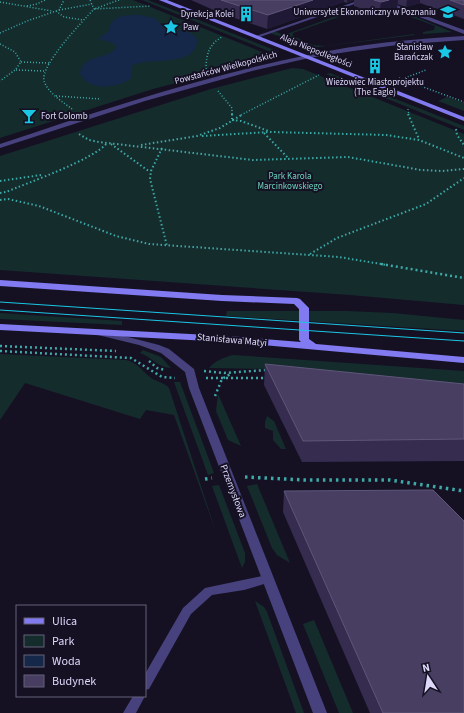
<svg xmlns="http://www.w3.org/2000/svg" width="464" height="713" viewBox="0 0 464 713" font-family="'Source Sans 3',sans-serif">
<rect width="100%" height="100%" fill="#151123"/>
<g fill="#152c2d">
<path d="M0,0h133l139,56v2l-119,31 -153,49z"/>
<path d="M142,0h6l131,52 -6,1z"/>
<path d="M372,0l-2,6 -77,27v3l20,9 13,1 88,-12 1,1 -104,13 -41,-15 4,-2 10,4 82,-30z"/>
<path d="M401,13h5l46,19 -29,2v-2l11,-2 1,-4 -32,-12h-6z"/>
<path d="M292,68l11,1 161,65v171l-114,-10 -350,-25v-114l211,-67z"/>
<path d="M330,73l134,53v4l-138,-56z"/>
<path d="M447,97l17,6v8l-26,-10z"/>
<path d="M227,311h120l46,2 71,7v11l-238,-15z"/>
<path d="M0,313l122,8v4l-122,-6z"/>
<path d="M143,350l18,7 10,11c-13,0 -19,-11 -31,-15z"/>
<path d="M0,354l126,6c12,3 15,10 24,17 6,5 14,5 19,11l47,144 -42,-117 -28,-5 -6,9 -115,-36 -25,37z"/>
<path d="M233,355l231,16v13l-190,-15 -65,-1c6,-7 15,-11 24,-13z"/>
<path d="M174,382h6l34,91 -6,2z"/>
<path d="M218,394l23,52 -13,-6 -12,-29z"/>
<path d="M267,416l7,5 12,28h-5l-8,-9v-9l-8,-3v-6z"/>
<path d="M257,484l33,79 -13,-8 -5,-7 -25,-62z"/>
<path d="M219,485l26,68v9l-3,6 -30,-82z"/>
<path d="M255,601l9,6 3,5 37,101h-8z"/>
<path d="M314,620l39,93h-14l-36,-89z"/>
</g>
<path fill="#162849" d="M139,15l16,3 11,12c11,2 24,-2 31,9 1,30 -49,17 -66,27v12c-12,11 -45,13 -51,-5 4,-20 26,-12 37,-26l-4,-4 -15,-4 11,-8c1,-16 17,-16 30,-16z"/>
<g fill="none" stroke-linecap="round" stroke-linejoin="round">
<g stroke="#3daaa8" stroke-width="1.5" stroke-dasharray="1 2" stroke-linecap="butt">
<path d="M119,0l-25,9 57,-3"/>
<path d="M0,2l52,9"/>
<path d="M27,6l10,-2 8,-4"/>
<path d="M59,10l33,-6"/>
<path d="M56,11l8,6 19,3"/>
<path d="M0,33l27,-12 32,-11 5,-10"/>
<path d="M0,44l15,8 6,10 -6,8 -15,11"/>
<path d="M21,62l28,1"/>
<path d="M206,69c0,-14 3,-25 16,-32"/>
<path d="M16,70l28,1"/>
<path d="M399,78l65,24"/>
<path d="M402,79l24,-9"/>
<path d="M218,91l14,17v7"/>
<path d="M56,96l45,3"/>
<path d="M72,109c-9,-7 -24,-16 -28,-28 -4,-16 39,-60 50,-72l-4,-9"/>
<path d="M408,109l1,6"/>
<path d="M241,115l78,-40"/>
</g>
<g stroke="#3daaa8" stroke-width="2" stroke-dasharray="1.5 2.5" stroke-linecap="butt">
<path d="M232,114v5"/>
<path d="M408,114l11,25"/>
<path d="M232,120l9,1 30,11 115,3 33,5 45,18"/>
<path d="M456,129l1,6 7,10"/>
<path d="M264,133l25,26"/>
<path d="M79,134l10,6 10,2 154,18 95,-3 73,13 21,1 22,-2"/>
<path d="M202,136l67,-4"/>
<path d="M111,144l39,28"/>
<path d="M141,145l56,-9 23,-8 23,-14"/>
<path d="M162,148l-11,23 -1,8 17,67"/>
<path d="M0,181l41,-6"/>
<path d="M0,193l6,-1c21,-9 89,-33 101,-49"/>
<path d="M0,200l8,-1 31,7 77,30 33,8 190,13 48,8"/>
<path d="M310,254l27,-16 89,-34 38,-26"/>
</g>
<g stroke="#3daaa8" stroke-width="2.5" stroke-dasharray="2 3" stroke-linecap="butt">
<path d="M381,264l83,14"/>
<path d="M0,346l116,5"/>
<path d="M0,351l131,7 31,19 13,1"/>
<path d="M149,361l8,7 8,2"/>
<path d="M204,371l20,2 43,-3"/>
<path d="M206,378h61"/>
<path d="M215,396l7,-17 10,-6"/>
</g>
<g stroke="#3daaa8" stroke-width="3.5" stroke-dasharray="2.5 4" stroke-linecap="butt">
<path d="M245,477l60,3h85l74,11"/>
<path d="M205,479l7,-1"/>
</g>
<g fill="#47427d" fill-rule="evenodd">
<path d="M360,0h6l-109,38 -4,-1z"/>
<path d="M267,575l4,1 1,3 -1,3 -27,8 -32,5 -21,19 -42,75 -4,1v-16l38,-66 22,-20z"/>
<path d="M133,696h12l-9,17h-13z"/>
</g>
<g fill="#47427d" fill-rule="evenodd">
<path d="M375,0h8l81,30v4z"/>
<path d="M464,36v4l-67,5 -44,6 -44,7 -57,13 -107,30 -145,47v-4c102,-34 203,-68 308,-89 51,-11 104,-16 156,-19z"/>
<path d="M101,330l58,15 10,4 25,20 5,19 128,325h-14l-124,-325 -4,-16 -24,-19 -22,-8 -41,-10 -2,-2z"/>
</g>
<g fill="#827af0" fill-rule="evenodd">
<path d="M159,0h8l297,117v4z"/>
<path d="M0,280l222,15 75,3 3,1 9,9v31l7,5 148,13v6l-236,-21 -228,-12v-6l228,12 73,6 -2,-2v-31l-5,-5 -72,-3 -222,-15z"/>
</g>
<g stroke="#1ac7e4" stroke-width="1">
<path d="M0,302l464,31"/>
<path d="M0,310l464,31"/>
</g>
</g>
<g fill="#352c4f">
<path d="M191,0h273v19l-44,-16 -14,4 -9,-3v6l-18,5 -25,-9v-6l-7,3 -3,-1 -77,27 -47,-16z"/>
<path d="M265,364l199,20v77l-162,1 -38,-77z"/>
<path d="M284,491l180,222h-94l-87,-201z"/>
</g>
<g fill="#201936">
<path d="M313,0h31v2l-77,27 1,-14z"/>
<path d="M347,0h7l-7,3z"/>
<path d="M389,0h9l-1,10 -18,5 2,-13z"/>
<path d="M407,0h13v3l-14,4z"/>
</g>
<g fill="#473e61" stroke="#5f567a">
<path d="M221,0h92l-45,15z"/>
<path d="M374,0h15l-8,2z"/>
<path d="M450,0h14v5z"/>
<path d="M265,364l199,20v55l-161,2z"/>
<path d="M433,490l31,31v192h-81l-99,-222z"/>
</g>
<defs>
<g id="university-bare" transform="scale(1.2)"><path d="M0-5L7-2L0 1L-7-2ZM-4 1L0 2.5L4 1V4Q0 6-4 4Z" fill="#1ac7e4" stroke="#151123" stroke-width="2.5" paint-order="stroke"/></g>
<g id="building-bare" transform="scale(1.2)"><path d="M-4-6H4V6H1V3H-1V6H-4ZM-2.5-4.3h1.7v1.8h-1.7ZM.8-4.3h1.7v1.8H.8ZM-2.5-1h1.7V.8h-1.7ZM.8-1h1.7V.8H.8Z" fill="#1ac7e4" stroke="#151123" stroke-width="2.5" paint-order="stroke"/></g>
<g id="sight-bare" transform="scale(1.2)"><path d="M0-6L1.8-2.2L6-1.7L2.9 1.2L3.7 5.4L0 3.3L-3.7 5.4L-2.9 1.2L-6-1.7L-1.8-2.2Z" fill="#1ac7e4" stroke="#151123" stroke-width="2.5" paint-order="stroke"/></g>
<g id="bar-bare" transform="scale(1.2)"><path d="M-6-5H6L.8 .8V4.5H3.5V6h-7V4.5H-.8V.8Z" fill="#1ac7e4" stroke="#151123" stroke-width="2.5" paint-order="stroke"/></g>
</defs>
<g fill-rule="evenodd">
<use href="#university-bare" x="448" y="12"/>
<use href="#building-bare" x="246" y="14"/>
<use href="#sight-bare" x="171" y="27"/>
<use href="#sight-bare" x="445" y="52"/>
<use href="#building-bare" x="375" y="66"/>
<use href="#bar-bare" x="29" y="116"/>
</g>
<g text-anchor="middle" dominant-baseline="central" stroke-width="4" stroke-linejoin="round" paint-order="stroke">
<g font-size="9" fill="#ded8fb" stroke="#151123" text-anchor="end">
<text x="436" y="12">Uniwersytet Ekonomiczny w Poznaniu</text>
<text x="234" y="14">Dyrekcja Kolei</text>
<text x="183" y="27" text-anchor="start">Paw</text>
<text x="433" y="47">Stanisław<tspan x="433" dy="10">Barańczak</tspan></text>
<text x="375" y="82" text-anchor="middle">Wieżowiec Miastoprojektu<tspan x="375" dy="10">(The Eagle)</tspan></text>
<text x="41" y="116" text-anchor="start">Fort Colomb</text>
</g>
<g font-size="9" fill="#ded8fb" stroke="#151123">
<text transform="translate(316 51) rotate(22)">Aleja Niepodległości</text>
<text transform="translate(226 68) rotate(-15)">Powstańców Wielkopolskich</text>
</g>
<g font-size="9" fill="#6cd3be" stroke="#151123">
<text x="290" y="176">Park Karola<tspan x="290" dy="10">Marcinkowskiego</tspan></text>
</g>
<g font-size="10" fill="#ded8fb" stroke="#151123">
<text transform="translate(232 340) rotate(5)">Stanisława Matyi</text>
<text transform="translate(233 491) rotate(69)">Przemysłowa</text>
</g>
</g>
<rect x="16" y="605" width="130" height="92" fill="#151123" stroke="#656179"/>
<rect x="24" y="618" width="20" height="6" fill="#827af0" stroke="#656179"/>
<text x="52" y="625" font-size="12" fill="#ded8fb">Ulica</text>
<rect x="24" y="635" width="20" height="12" fill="#152c2d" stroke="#656179"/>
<text x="52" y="645" font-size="12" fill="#ded8fb">Park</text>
<rect x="24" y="655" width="20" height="12" fill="#162849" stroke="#656179"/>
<text x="52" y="665" font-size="12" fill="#ded8fb">Woda</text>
<rect x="24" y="675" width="20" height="12" fill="#473e61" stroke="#656179"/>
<text x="52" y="685" font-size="12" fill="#ded8fb">Budynek</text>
<g transform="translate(428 677) rotate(348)" stroke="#151123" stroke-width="3" paint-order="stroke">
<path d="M0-3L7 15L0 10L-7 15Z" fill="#ded8fb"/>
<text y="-6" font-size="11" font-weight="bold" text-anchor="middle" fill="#ded8fb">N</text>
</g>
</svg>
